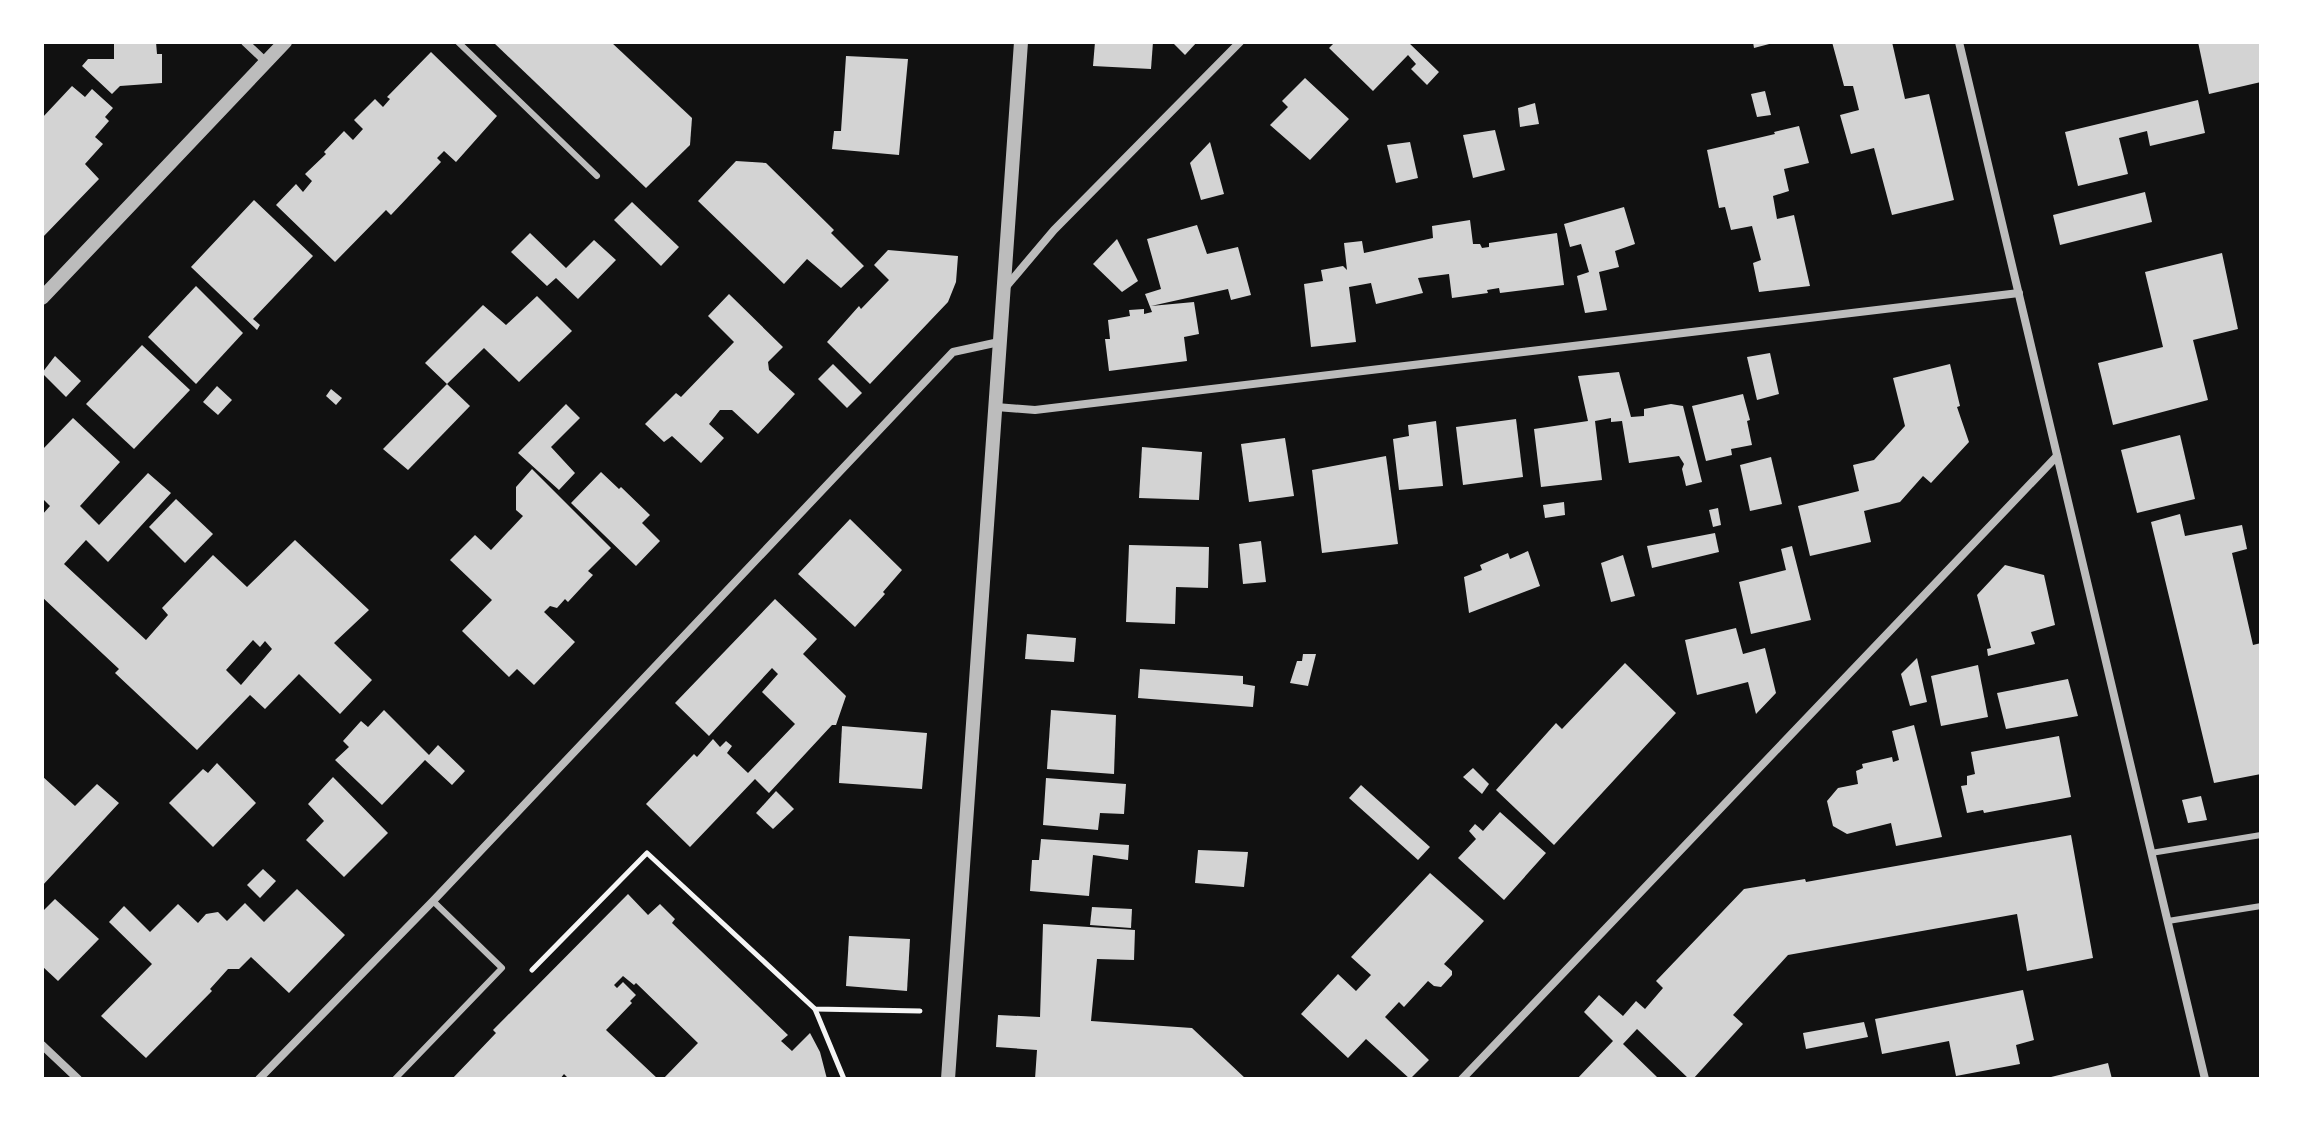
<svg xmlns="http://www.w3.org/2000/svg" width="2303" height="1121" viewBox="0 0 2303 1121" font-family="Barlow,sans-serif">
<rect width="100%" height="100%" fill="#111"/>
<g fill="#d3d3d3" fill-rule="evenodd">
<path d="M114,42h42l1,12h5v29l-42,3 -8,8 -30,-28 6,-7h26z"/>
<path d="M493,42h118l81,76 -2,27 -44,43z"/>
<path d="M1095,42h58l-2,27 -58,-3z"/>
<path d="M1172,42h25l-12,13z"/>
<path d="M1335,42h73l31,30 -12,13 -16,-16 5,-5 -8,-9 -35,36 -44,-43z"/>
<path d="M1753,42h20v1l-19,5z"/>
<path d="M1832,42h60l13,57 24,-5 25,106 -62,15 -18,-67 -23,6 -11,-39 19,-5 -6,-24h-9z"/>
<path d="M2198,42h63v40l-52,12z"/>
<path d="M431,52l66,64 -41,46 -12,-11 -7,7 4,4 -50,53 -5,-5 -51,52 -59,-57 20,-21 7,8 9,-11 -7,-7 21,-20 -2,-2 20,-21 9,9 10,-11 -9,-9 21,-21 8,8 7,-8 -3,-2z"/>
<path d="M846,56l62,3 -9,96 -67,-6 2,-18h7z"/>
<path d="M1305,78l44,41 -39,41 -40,-35 18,-18 -6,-6z"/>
<path d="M72,86l13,11 7,-8 21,19 -8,9 4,4 -14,16 8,7 -18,20 14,15 -57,59v-120z"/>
<path d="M1765,91l6,24 -14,2 -6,-23z"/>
<path d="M2198,100l7,33 -55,13 -3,-15 -28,7 9,36 -50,12 -13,-54z"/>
<path d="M1535,103l4,21 -19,3 -2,-19z"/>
<path d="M1799,126l10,37 -25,6 5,22 -16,5 4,23 17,-4 16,71 -51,6 -6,-29 8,-3 -9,-34 -21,4 -6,-23 -6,1 -12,-58 68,-16 -1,-2z"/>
<path d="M1495,130l10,40 -32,8 -10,-43z"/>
<path d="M1210,142l14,52 -23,6 -11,-37z"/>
<path d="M1410,142l8,36 -22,5 -9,-38z"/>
<path d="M736,161l30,2 68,67 -3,3 33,33 -23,22 -34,-29 -23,25 -86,-83z"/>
<path d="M2145,192l7,30 -92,23 -7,-30z"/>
<path d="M254,200l59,56 -60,63 7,6 -3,5 -66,-63z"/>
<path d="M632,202l47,45 -18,19 -47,-46z"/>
<path d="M1624,207l11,37 -20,7 4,16 -20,5 8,38 -22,3 -8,-37 12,-4 -8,-28 -11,3 -6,-23z"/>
<path d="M1470,220l3,24h7l2,4 7,-1v-4l68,-10 7,52 -64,8 -1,-5 -12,2 1,3 -36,5 -3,-24 -31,4 5,15 -47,11 -5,-21 -22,4 7,55 -45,5 -7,-63 19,-3 -2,-11 22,-4 4,4 -3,-27 18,-2 2,12 69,-15 -1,-12z"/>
<path d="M1197,225l10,29 31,-7 13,48 -20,5 -3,-11 -77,17 43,-4 5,32 -15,3 3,24 -78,10 -4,-32h5l-2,-19 22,-4 -1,-6 15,-1v5l8,-2 -7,-18 16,-5 -14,-50z"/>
<path d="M530,233l36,35 28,-28 22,20 -38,39 -22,-21 -9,8 -36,-34z"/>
<path d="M1117,239l21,42 -16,11 -29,-28z"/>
<path d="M888,250l70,6 -2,26 -8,20 -78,82 -43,-42 32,-36 2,3 28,-29 -15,-15z"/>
<path d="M2222,253l16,76 -45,11 15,60 -95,25 -15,-62 65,-16 -18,-75z"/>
<path d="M196,286l47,47 -47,51 -48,-47z"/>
<path d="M729,294l54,53 -15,15 1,8 26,24 -37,40 -26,-24h-12l-11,14 15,14 -23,25 -29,-27 -8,6 -19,-18 31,-31 5,4 53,-55 -26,-26z"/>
<path d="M537,296l35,35 -53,51 -35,-34 -37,36 -22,-21 58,-58 23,20z"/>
<path d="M142,345l48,45 -56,59 -48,-45z"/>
<path d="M1770,353l9,41 -22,6 -10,-43z"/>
<path d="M55,356l26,25 -15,16 -24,-24z"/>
<path d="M833,364l29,29 -15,15 -29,-29z"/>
<path d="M1950,364l10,42 -3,1 12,35 -38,41 -8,-7 -23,26 -36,9 7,31 -61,14 -12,-50 61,-15 -6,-26 21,-5 31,-34 -12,-48z"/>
<path d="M1619,372l12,45 13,-1v-7l27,-5 12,2 19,76 -16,4 -4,-17 2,-5 -5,-8 -50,7 -7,-42 -11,1v-4l-16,3 7,59 -61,7 -7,-58 54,-8 -10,-45z"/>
<path d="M447,384l23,22 -62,64 -25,-21z"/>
<path d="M217,386l15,14 -14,15 -15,-13z"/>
<path d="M331,389l11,9 -6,7 -10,-9z"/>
<path d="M1743,394l7,26 -3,1 5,24 -21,4 1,6 -26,6 -14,-55z"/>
<path d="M566,404l14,14 -29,29 24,26 -16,17 -41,-37z"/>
<path d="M73,418l47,44 -40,44 19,19 49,-52 23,20 -63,69 -22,-22 -22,24 82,76 22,-25 -6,-7 51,-53 34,32 48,-47 74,70 -35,33 38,37 -32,34 -41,-40 -34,35 -15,-14 -53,55 -82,-77 4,-4 -77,-72v-82l8,-9 -8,-8v-48zM253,640l7,7 5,-6 7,8 -31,36 -15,-15z"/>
<path d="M1516,419l7,58 -60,8 -7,-58z"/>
<path d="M1436,421l7,65 -44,4 -6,-51 16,-3 -1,-11z"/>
<path d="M2180,435l15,64 -58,14 -16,-63z"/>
<path d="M1285,438l9,58 -45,6 -8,-58z"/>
<path d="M1142,447l60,5 -3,48 -60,-2z"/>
<path d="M1386,456l12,88 -76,9 -10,-83z"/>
<path d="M1771,457l11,47 -32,7 -10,-46z"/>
<path d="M532,469l79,79 -23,23 5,4 -25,27 -3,-3 -8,9 -7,-2 -6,6 31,30 -41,43 -17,-16 -8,8 -47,-46 30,-31 -42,-40 25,-25 16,15 32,-34 -7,-6v-23z"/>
<path d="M601,472l18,17 2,-2 29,28 -8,8 18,18 -24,25 -65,-63z"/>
<path d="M176,499l37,35 -28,29 -36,-36z"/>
<path d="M1564,502l1,13 -20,3 -2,-13z"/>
<path d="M1718,508l3,17 -8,2 -4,-17z"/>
<path d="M2180,514l5,22 57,-11 5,24 -15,4 21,92 8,-2v131l-47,9 -63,-261z"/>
<path d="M850,519l52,51 -19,22 2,2 -30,33 -57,-53z"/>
<path d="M1715,533l4,19 -67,16 -5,-22z"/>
<path d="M1261,541l5,41 -23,2 -4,-40z"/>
<path d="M1129,545l80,2 -1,41 -32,-1 -1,37 -49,-2z"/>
<path d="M1792,546l19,74 -60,14 -12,-52 47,-12 -5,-21z"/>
<path d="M1528,551l12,35 -71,27 -5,-36 18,-7 -2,-5 28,-12 2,6z"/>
<path d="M1623,555l12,41 -24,6 -10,-39z"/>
<path d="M2005,565l39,10 11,50 -24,7 4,12 -47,12 -1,-7 4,-1 -14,-53z"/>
<path d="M775,599l42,40 -14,15 43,42 -10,29h-4l-63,68 -14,-14 -65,68 -44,-43 48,-50 3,3 16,-18 7,8 6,-6 6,5 -5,7 21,20 47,-49 -33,-32 16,-18 -6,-6 -63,68 -34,-33z"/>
<path d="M1736,628l7,26 22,-6 11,45 -20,21 -8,-32 -51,13 -12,-55z"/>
<path d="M1027,634l49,4 -2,24 -49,-3z"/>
<path d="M1303,654h13l-8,32 -18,-3 7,-22h5z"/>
<path d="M1917,658l10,44 -17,4 -9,-32z"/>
<path d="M1625,663l51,50 -122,132 -58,-55 60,-67 6,6z"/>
<path d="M1978,665l10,52 -47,9 -10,-50z"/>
<path d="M1140,669l103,7v8l12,2 -2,21 -115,-9z"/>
<path d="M2068,679l10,37 -72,13 -9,-36z"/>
<path d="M384,710l45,45 9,-10 27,26 -13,14 -27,-25 -43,45 -47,-45 14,-13 -6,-6 18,-20 7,6z"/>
<path d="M1051,710l65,5 -2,59 -67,-5z"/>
<path d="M1914,725l28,112 -46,9 -5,-23 -44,11 -14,-8 -6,-25 11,-13 20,-4 -2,-13 7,-3 -1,-4 30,-7 1,5 6,-2 -7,-29z"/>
<path d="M842,726l85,7 -5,56 -83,-6z"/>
<path d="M2059,736l12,61 -87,16 -1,-3 -16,3 -6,-27 6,-1v-9l8,-2 -4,-22z"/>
<path d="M217,763l39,40 -43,44 -44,-44 34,-34 5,4z"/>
<path d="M1473,768l16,16 -7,10 -19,-17z"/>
<path d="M42,776l33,30 22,-22 22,19 -77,83z"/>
<path d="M333,777l55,56 -44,44 -38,-37 18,-19 -16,-17z"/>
<path d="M1046,778l80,6 -2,30 -24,-1 -2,17 -55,-5z"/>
<path d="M1361,785l69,62 -12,13 -69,-62z"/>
<path d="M776,791l18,18 -21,20 -17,-16z"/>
<path d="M2201,796l6,24 -19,3 -6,-23z"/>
<path d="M1500,812l46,41 -42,47 -46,-42 18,-19 -7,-8 6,-7 8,7z"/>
<path d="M2071,835l22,123 -66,13 -10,-57 -229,41 -55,60 10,9 -50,55h-4l-52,-50 -14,15 34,33 -1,2h-79l36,-38 -29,-29 15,-17 24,21 13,-15 9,8 18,-21 -7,-7 88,-92 61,-10 1,3z"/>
<path d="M1041,839l88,6 -1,15 -35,-5 -4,41 -59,-5 2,-31h7z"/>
<path d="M1198,850l50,2 -4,35 -49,-4z"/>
<path d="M263,869l13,12 -16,17 -13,-13z"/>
<path d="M1430,873l54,48 -40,43 8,7v4l-11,12 -7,-1 -6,-5 -24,26 -5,-5 -14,15 44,43 -19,19 -44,-40 -18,19 -47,-44 37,-40 18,17 15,-16 -20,-18z"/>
<path d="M297,889l48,46 -56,58 -38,-36 -12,12h-11l-18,20 2,2 -66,67 -45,-42 51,-52 -43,-42 15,-16 26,26 28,-28 20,19 8,-9 12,-2 9,9 18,-18 19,19z"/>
<path d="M628,894l20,21 12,-11 15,15 -3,4 116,112 -7,6 11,10 18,-18 10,19 7,27h-164l35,-36 -62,-60 -2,2 -11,-9 -9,9 3,3 6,-6 13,13 -6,6 2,2 -26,27 52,49h-89l-5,-5 -4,5h-108l44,-46 -3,-3z"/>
<path d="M55,899l44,40 -41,42 -16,-15v-54z"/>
<path d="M1092,907l40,2 -1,19 -41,-3z"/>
<path d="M1043,924l92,6 -1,30 -37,-1 -6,62 101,7 54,51h-211l2,-29 -41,-3 2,-32 42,2z"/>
<path d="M849,936l61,3 -3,52 -61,-5z"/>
<path d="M2023,990l11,50 -18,5 4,19 -64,12 -7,-35 -67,13 -7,-35z"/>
<path d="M1864,1022l4,15 -62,12 -3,-16z"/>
<path d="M2108,1063l4,16h-65v-1z"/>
</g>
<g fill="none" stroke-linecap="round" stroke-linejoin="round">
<g stroke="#f5f5f5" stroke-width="5">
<path d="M532,970l115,-117 168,156 105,2"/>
<path d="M815,1009l29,70"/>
</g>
<g stroke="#bcbcbc" stroke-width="6">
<path d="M458,42l139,134"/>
<path d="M2151,853l110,-18"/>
<path d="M2168,921l93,-15"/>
<path d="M395,1079l107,-111 -69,-67"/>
</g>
<g stroke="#bcbcbc" stroke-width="8">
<path d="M245,42l21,20"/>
<path d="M1959,42l246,1037"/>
<path d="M1005,288l49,-58 186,-188"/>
<path d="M996,407l39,3 984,-117"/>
<path d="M42,1045l36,34"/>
<path d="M259,1079l174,-178 520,-549 46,-10"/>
<path d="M1462,1079l595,-623"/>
</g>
<g stroke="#bcbcbc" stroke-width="14">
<path d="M42,298l243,-256"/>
<path d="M948,1079l73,-1037"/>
</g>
</g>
<rect width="2303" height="1121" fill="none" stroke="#ffffff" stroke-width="88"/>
</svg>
